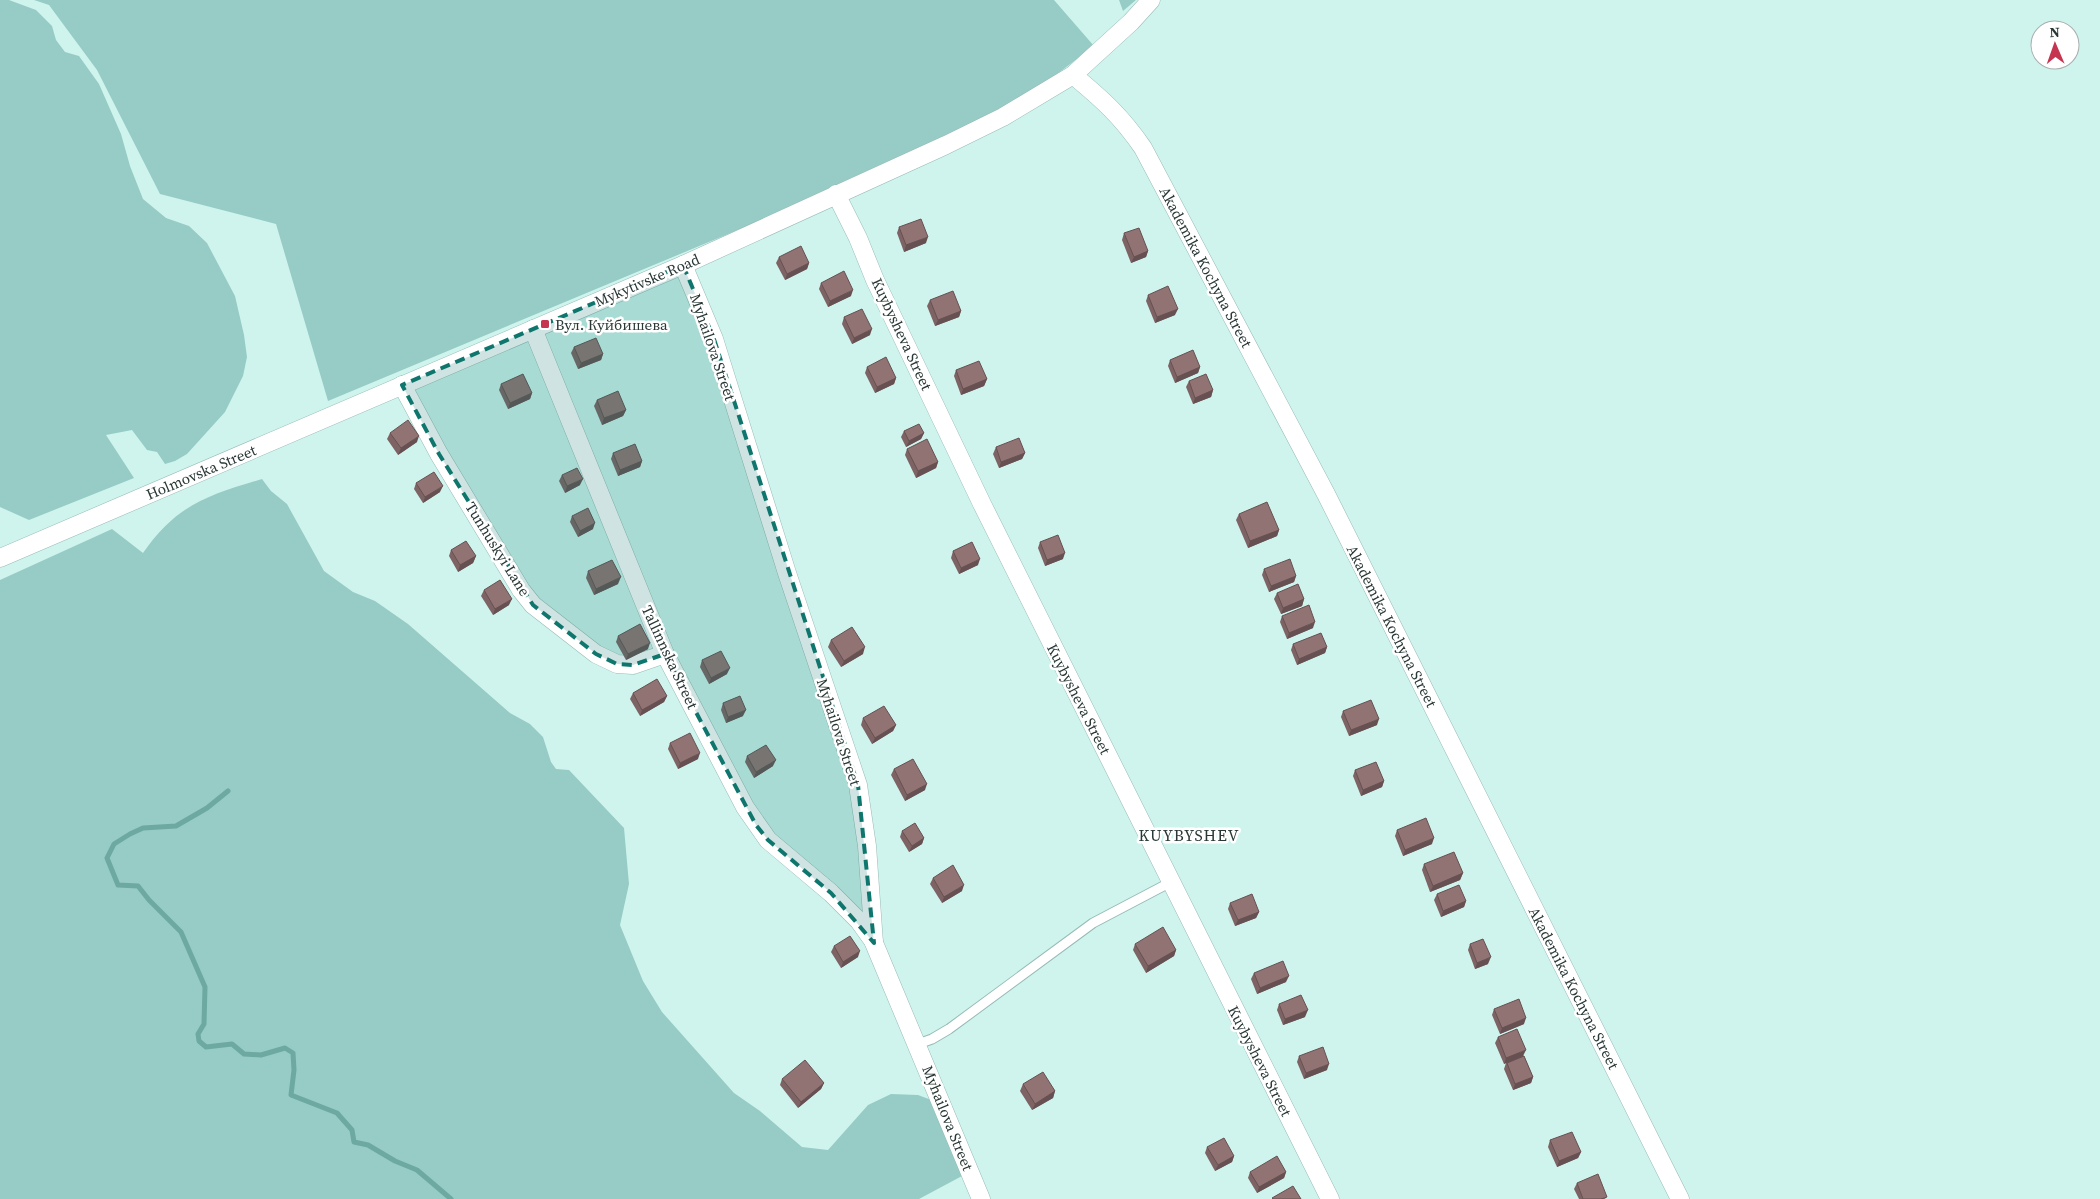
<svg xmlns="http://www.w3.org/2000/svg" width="2100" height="1199" viewBox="0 0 2100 1199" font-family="'Source Serif 4',serif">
<rect width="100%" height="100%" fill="#cff4ee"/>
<g fill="#96ccc5">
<path d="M0,0h9l27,10 16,16 4,14 9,12 14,4 20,28 22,50 9,32 13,33 23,19 23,8 18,17 28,53 9,39 3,22 -4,19 -18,36 -38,42 -12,7 -10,3 -8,-12 -10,-2 -15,-20 -26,5 28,43 -105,42 -29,-13z"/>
<path d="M34,0h1020l40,46 -70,53 -193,92 -503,210 -52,-177 -116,-30 -63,-124 -48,-65z"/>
<path d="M1119,0h17l-13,11z"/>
<path d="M262,479l9,12 16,13 37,67 29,21 22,9 33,23 102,89 20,11 13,13 8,25 5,7 13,1 55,58 5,56 -9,41 23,56 19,31 72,81 26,18 42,36 26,3 40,-45 23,-11 27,1 16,6 28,75 -43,23h-919v-619l112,-51 31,24c33,-48 65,-58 119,-74z"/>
</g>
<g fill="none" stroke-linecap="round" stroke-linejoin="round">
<path stroke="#6da9a1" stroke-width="5" d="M228,791l-21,17 -31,18 -33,2 -13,6 -16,10 -7,14 11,27 20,1 11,14 32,32 24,55 -1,37 -6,10 1,7 7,6 26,-3 12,10 17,1 24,-7 8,5 1,17 -3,25 46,18 15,17 2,12 14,3 27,16 22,9 34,29"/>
<g stroke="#97bbb6" stroke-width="11">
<path id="service" d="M918,1044l14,-5 17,-10 144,-106 78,-41"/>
</g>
<g stroke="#97bbb6" stroke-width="19">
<g id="minor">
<path d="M1073,75c30,25 48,41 70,73l183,346 354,705"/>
<path d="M836,194l22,44 17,42 107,224 348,695"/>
<path d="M683,265l31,74 73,234 71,212 9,61 7,97 107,256"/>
<path d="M533,329l132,325 80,153 23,33 63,53 28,28 15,21"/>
<path d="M402,385l37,69 82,136 12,15 63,49 21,10 16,1 32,-11"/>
<path d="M0,558l683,-293 263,-120 57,-28 70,-42 58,-53 20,-22"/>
</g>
</g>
<use href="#service" stroke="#fff" stroke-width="9"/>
<use href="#minor" stroke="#fff" stroke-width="18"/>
</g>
<g fill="#7e6364">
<path d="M899,227l27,16 -22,9 -7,-19z"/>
<path d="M1124,233l24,18 -2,6 -15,6 -9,-23z"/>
<path d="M779,257l30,6 -2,6 -22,11 -9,-17z"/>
<path d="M821,283l30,13 -23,11 -9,-18z"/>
<path d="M1148,295l27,20 -20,8 -9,-22z"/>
<path d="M930,300l31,11 -2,6 -24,9 -8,-20z"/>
<path d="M844,317l26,18 -18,9 -10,-20z"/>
<path d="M574,347l29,7 -2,6 -23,9 -7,-16z"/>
<path d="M1170,360l30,7 -2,6 -23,10 -7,-17z"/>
<path d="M867,367l29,11 -2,6 -19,9 -10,-20z"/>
<path d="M956,370l31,9 -3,7 -23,9 -7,-19z"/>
<path d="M1189,381l24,9 -2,7 -18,7 -7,-17z"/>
<path d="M501,384l31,9 -2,6 -22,10 -9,-19z"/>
<path d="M597,400l29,10 -3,6 -21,9 -8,-19z"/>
<path d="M904,431l20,2 -3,6 -15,8 -5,-10z"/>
<path d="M390,433l27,9 -19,13 -11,-16z"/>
<path d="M996,447l29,6 -3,6 -23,9 -6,-14z"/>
<path d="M907,449l31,13 -2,6 -20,10 -11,-23z"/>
<path d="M613,453l29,8 -2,6 -22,9 -7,-17z"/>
<path d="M562,475l18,10 -15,8 -6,-12z"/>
<path d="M416,483l24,9 -17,11 -9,-14z"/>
<path d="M1239,514l40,16 -2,6 -29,12 -12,-28z"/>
<path d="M572,516l21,13 -15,8 -8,-15z"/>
<path d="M1040,542l23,17 -18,7 -7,-18z"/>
<path d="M451,550l25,6 -3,7 -15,9 -9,-16z"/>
<path d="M953,551l25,14 -19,9 -8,-16z"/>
<path d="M1264,569l32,7 -2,6 -25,10 -7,-17z"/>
<path d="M588,571l30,13 -24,11 -8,-17z"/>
<path d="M484,590l25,15 -16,10 -12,-19z"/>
<path d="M1277,593l27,6 -2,7 -21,8 -7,-15z"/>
<path d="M1282,616l31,12 -26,11 -7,-17z"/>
<path d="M618,636l30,13 -22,11 -10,-18z"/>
<path d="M831,640l32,14 -22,13 -13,-20z"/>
<path d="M1293,644l34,3 -2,6 -28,12 -6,-15z"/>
<path d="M702,660l25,14 -18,10 -9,-17z"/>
<path d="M633,693l34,3 -3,6 -24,14 -10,-17z"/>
<path d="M723,703l20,13 -17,7 -5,-13z"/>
<path d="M1343,711l34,14 -28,11 -8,-19z"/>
<path d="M863,718l33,7 -3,6 -21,13 -11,-19z"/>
<path d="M670,743l28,16 -20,10 -10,-20z"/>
<path d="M747,756l26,10 -19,12 -9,-16z"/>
<path d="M894,769l31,21 -20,11 -14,-26z"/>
<path d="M1355,770l29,11 -2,6 -21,9 -8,-20z"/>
<path d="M1397,830l35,14 -29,12 -8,-20z"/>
<path d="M902,831l22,7 -2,6 -13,8 -9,-15z"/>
<path d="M1424,864l39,9 -3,7 -30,12 -8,-22z"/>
<path d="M933,878l29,13 -20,12 -12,-19z"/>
<path d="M1437,894l29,7 -2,6 -23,10 -7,-17z"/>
<path d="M1230,903l29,9 -3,6 -21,8 -7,-17z"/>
<path d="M1135,944l41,6 -2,6 -28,17 -13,-23z"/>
<path d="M1470,944l18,20 -13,5 -7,-19z"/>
<path d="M834,946l24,11 -17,11 -10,-16z"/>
<path d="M1254,973l32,9 -29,12 -6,-15z"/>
<path d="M1279,1004l26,13 -22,8 -6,-15z"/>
<path d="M1494,1009l30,15 -24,10 -8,-19z"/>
<path d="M1498,1037l26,19 9,21 -2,6 -18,7 -9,-21 2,-6 -2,1 -9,-21z"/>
<path d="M1299,1056l28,14 -23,9 -7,-17z"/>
<path d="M782,1079l42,4 -3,6 -23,19 -18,-23z"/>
<path d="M1023,1084l32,7 -2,7 -21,12 -12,-19z"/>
<path d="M1550,1140l31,12 -3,6 -21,9 -9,-20z"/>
<path d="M1207,1147l27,9 -2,6 -17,9 -10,-18z"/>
<path d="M1250,1172h36l-2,6 -27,15 -9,-15z"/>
<path d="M1577,1183l29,16h-27l-5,-10z"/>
</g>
<g fill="#665051">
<path d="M928,237l-2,6 -22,9 2,-7z"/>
<path d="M1148,251l-2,6 -15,6 3,-6z"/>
<path d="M809,263l-2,6 -22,11 2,-6z"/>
<path d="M853,290l-2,6 -23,11 2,-6z"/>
<path d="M1178,309l-3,6 -20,8 2,-6z"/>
<path d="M961,311l-2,6 -24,9 3,-6z"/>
<path d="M872,329l-2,6 -18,9 2,-6z"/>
<path d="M603,354l-2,6 -23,9 3,-6z"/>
<path d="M1200,367l-2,6 -23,10 2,-6z"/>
<path d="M896,378l-2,6 -19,9 2,-6z"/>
<path d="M987,379l-3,7 -23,9 2,-6z"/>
<path d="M1213,390l-2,7 -18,7 2,-6z"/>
<path d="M532,393l-2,6 -22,10 2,-6z"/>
<path d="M626,410l-3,6 -21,9 2,-7z"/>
<path d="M924,433l-3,6 -15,8 3,-6z"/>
<path d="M419,436l-2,6 -19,13 3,-7z"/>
<path d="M1025,453l-3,6 -23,9 2,-6z"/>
<path d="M642,461l-2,6 -22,9 2,-6z"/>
<path d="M938,462l-2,6 -20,10 2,-7z"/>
<path d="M583,479l-3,6 -15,8 2,-7z"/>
<path d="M443,486l-3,6 -17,11 2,-6z"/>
<path d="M595,523l-2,6 -15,8 2,-6z"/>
<path d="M1279,530l-2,6 -29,12 2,-7z"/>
<path d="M1065,553l-2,6 -18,7 2,-6z"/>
<path d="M476,556l-3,7 -15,9 2,-7z"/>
<path d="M980,559l-2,6 -19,9 2,-6z"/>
<path d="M1296,576l-2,6 -25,10 2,-6z"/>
<path d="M621,577l-3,7 -24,11 2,-6z"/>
<path d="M512,599l-3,6 -16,10 2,-6z"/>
<path d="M1304,599l-2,7 -21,8 2,-6z"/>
<path d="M1315,622l-2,6 -26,11 2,-6z"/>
<path d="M650,643l-2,6 -22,11 2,-6z"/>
<path d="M865,647l-2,7 -22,13 3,-6z"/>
<path d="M1327,647l-2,6 -28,12 2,-6z"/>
<path d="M730,668l-3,6 -18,10 2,-6z"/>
<path d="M667,696l-3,6 -24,14 2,-6z"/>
<path d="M746,710l-3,6 -17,7 2,-6z"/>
<path d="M1379,719l-2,6 -28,11 2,-6z"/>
<path d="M896,725l-3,6 -21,13 3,-6z"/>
<path d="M700,753l-2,6 -20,10 2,-6z"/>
<path d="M776,760l-3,6 -19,12 2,-6z"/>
<path d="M1384,781l-2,6 -21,9 2,-6z"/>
<path d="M927,784l-2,6 -20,11 2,-6z"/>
<path d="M924,838l-2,6 -13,8 3,-6z"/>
<path d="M1434,838l-2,6 -29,12 2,-6z"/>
<path d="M1463,873l-3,7 -30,12 3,-6z"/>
<path d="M964,885l-2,6 -20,12 2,-6z"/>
<path d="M1466,901l-2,6 -23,10 2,-6z"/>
<path d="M1259,912l-3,6 -21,8 3,-6z"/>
<path d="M1176,950l-2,6 -28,17 2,-7z"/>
<path d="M860,951l-2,6 -17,11 2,-6z"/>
<path d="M1491,957l-3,7 -13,5 2,-6z"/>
<path d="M1289,976l-3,6 -29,12 3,-6z"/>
<path d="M1308,1010l-3,7 -22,8 2,-6z"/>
<path d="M1526,1018l-2,6 -24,10 2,-6z"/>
<path d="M1526,1050l-3,6 -19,8 2,-6z"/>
<path d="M1329,1064l-2,6 -23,9 2,-6z"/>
<path d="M1533,1077l-2,6 -18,7 2,-6z"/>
<path d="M824,1083l-3,6 -23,19 3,-6z"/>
<path d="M1055,1091l-2,7 -21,12 3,-6z"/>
<path d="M1581,1152l-3,6 -21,9 2,-6z"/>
<path d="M1234,1156l-2,6 -17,9 3,-6z"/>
<path d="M1286,1172l-2,6 -27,15 2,-6z"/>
</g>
<g fill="#927374" stroke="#665051">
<path d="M921,219l7,18 -22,8 -7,-18z"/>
<path d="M1139,228l9,23 -14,6 -10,-24z"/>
<path d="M801,246l8,17 -22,11 -8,-17z"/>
<path d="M844,271l9,19 -23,11 -9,-18z"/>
<path d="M1168,286l10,23 -21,8 -9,-22z"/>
<path d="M953,291l8,20 -23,9 -8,-20z"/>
<path d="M862,309l10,20 -18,9 -10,-21z"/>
<path d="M596,338l7,16 -22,9 -7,-16z"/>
<path d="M1193,350l7,17 -23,10 -7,-17z"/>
<path d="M886,357l10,21 -19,9 -10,-20z"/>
<path d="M979,361l8,18 -24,10 -7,-19z"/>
<path d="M523,374l9,19 -22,10 -9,-19z"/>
<path d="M1206,374l7,16 -18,8 -6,-17z"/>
<path d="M618,391l8,19 -22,8 -7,-18z"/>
<path d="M408,420l11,16 -18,12 -11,-15z"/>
<path d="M919,424l5,9 -15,8 -5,-10z"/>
<path d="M1019,438l6,15 -24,9 -5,-15z"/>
<path d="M927,439l11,23 -20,9 -11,-22z"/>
<path d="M635,444l7,17 -22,9 -7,-17z"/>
<path d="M577,468l6,11 -16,7 -5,-11z"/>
<path d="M434,472l9,14 -18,11 -9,-14z"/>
<path d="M1267,502l12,28 -29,11 -11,-27z"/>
<path d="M588,508l7,15 -15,8 -8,-15z"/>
<path d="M1058,535l7,18 -18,7 -7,-18z"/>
<path d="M466,541l10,15 -16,9 -9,-15z"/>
<path d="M972,542l8,17 -19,9 -8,-17z"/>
<path d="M1290,559l6,17 -25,10 -7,-17z"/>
<path d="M612,560l9,17 -25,12 -8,-18z"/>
<path d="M500,580l12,19 -17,10 -11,-19z"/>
<path d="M1298,584l6,15 -21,9 -6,-15z"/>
<path d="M1309,605l6,17 -26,11 -7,-17z"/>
<path d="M640,624l10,19 -22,11 -10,-18z"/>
<path d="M852,627l13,20 -21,14 -13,-21z"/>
<path d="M1321,633l6,14 -28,12 -6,-15z"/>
<path d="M721,651l9,17 -19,10 -9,-18z"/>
<path d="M657,679l10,17 -25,14 -9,-17z"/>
<path d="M740,696l6,14 -18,7 -5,-14z"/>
<path d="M1371,700l8,19 -28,11 -8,-19z"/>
<path d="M884,706l12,19 -21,13 -12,-20z"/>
<path d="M690,733l10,20 -20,10 -10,-20z"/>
<path d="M766,745l10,15 -20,12 -9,-16z"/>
<path d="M913,759l14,25 -20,11 -13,-26z"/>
<path d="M1376,762l8,19 -21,9 -8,-20z"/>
<path d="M1426,818l8,20 -29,12 -8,-20z"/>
<path d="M915,823l9,15 -12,8 -10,-15z"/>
<path d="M1454,852l9,21 -30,13 -9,-22z"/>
<path d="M953,865l11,20 -20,12 -11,-19z"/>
<path d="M1459,885l7,16 -23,10 -6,-17z"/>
<path d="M1252,894l7,18 -21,8 -8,-17z"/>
<path d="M1163,927l13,23 -28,16 -13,-22z"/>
<path d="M850,936l10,15 -17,11 -9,-16z"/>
<path d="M1483,939l8,18 -14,6 -7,-19z"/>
<path d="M1283,961l6,15 -29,12 -6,-15z"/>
<path d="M1301,995l7,15 -23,9 -6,-15z"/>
<path d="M1519,999l7,19 -24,10 -8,-19z"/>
<path d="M1517,1029l9,21 -20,8 -8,-21z"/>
<path d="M1323,1047l6,17 -23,9 -7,-17z"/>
<path d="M1524,1056l9,21 -18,7 -8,-21z"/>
<path d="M805,1060l19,23 -23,19 -19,-23z"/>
<path d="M1043,1072l12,19 -20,13 -12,-20z"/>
<path d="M1572,1132l9,20 -22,9 -9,-21z"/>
<path d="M1224,1138l10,18 -16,9 -11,-18z"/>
<path d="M1277,1156l9,16 -27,15 -9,-15z"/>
<path d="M1598,1174l9,23 -6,2h-18l-6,-16z"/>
<path d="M1293,1186l8,13h-28l-1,-1z"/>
</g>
<path fill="#0f766e" fill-opacity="0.2" stroke="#0f766e" stroke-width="4" stroke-dasharray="10 6" stroke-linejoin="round" d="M683,265l31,74 144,446 16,158 -43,-50 -63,-53 -12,-15 -91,-171 -32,11 -16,-1 -21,-10 -63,-49 -94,-151 -37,-69z"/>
<rect fill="#c53550" stroke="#fff" stroke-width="2" x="540" y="319" width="10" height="10" rx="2.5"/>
<g text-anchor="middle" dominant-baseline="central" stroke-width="5" stroke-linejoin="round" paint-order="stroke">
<g font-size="15" fill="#293836" stroke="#fff">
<text transform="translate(1206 267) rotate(62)">Akademika Kochyna Street</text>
<text transform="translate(647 280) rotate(-23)">Mykytivske Road</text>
<text transform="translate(902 334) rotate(65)">Kuybysheva Street</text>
<text transform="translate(713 347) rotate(71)">Myhailova Street</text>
<text transform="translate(201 472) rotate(-23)">Holmovska Street</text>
<text transform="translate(498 549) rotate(58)">Tunhuskyi Lane</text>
<text transform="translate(1392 626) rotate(63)">Akademika Kochyna Street</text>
<text transform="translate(670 657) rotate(65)">Tallinnska Street</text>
<text transform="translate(1079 699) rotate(63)">Kuybysheva Street</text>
<text transform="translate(839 732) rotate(72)">Myhailova Street</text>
<text transform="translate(1574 988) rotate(63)">Akademika Kochyna Street</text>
<text transform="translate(1260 1061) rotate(63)">Kuybysheva Street</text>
<text transform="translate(948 1118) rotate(68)">Myhailova Street</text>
</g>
<g font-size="15" fill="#293836" stroke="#fff" text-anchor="start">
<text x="555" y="324">Вул. Куйбишева</text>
</g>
<g font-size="16" letter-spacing="1" fill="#293836" stroke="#fff">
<text x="1189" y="835">KUYBYSHEV</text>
</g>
</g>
<g transform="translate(2055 45) rotate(358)"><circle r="24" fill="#ffffff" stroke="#a9afaf"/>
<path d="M0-4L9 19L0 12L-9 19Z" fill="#c53550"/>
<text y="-8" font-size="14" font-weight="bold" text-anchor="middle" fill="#293836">N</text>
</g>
</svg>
